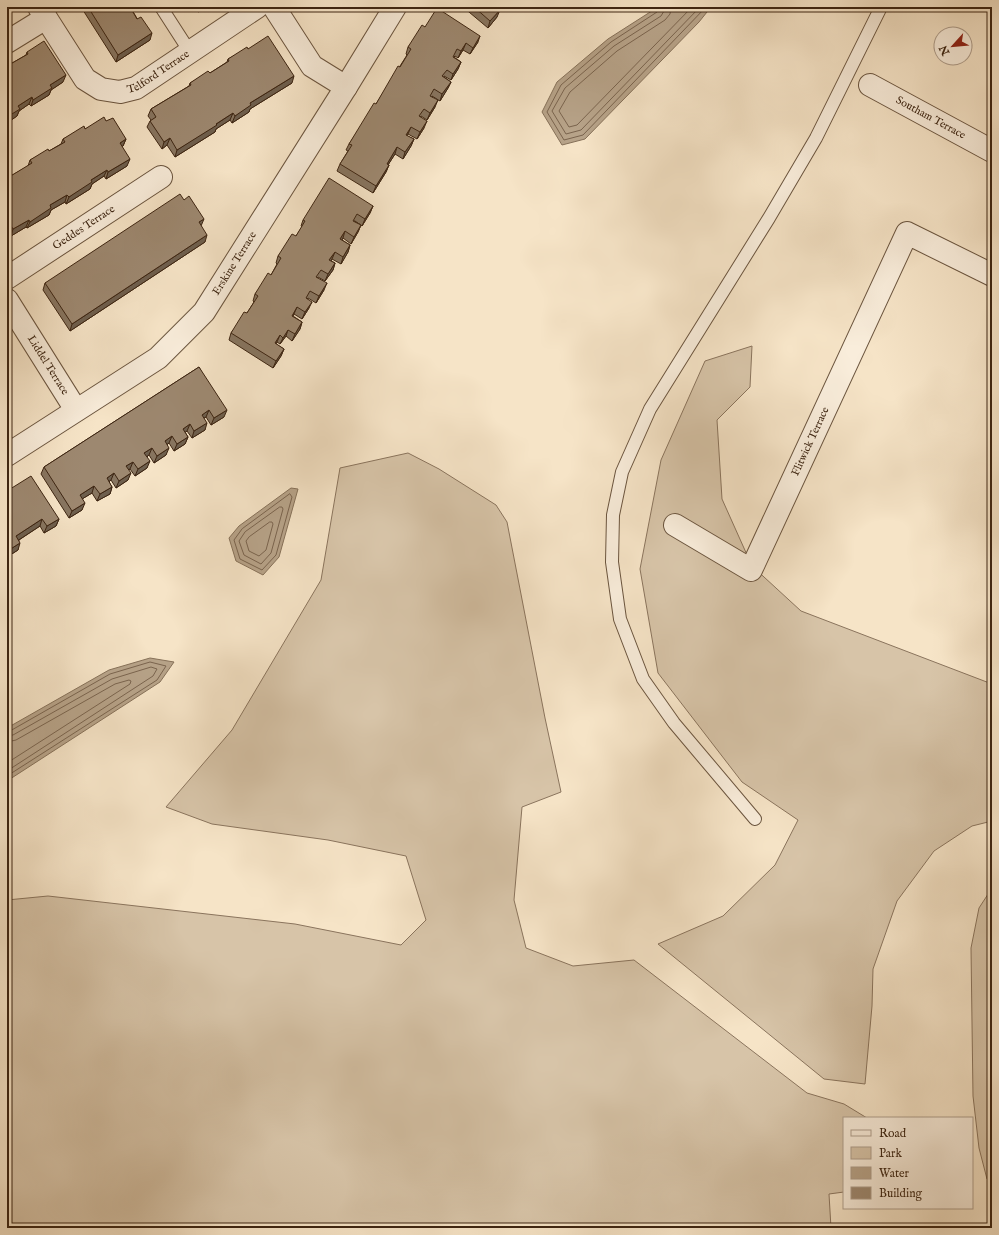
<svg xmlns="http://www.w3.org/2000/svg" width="999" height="1235" viewBox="0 0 999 1235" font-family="'IM FELL English',serif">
<rect width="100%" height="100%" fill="#f6e4c7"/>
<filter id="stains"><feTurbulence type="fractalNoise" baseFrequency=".005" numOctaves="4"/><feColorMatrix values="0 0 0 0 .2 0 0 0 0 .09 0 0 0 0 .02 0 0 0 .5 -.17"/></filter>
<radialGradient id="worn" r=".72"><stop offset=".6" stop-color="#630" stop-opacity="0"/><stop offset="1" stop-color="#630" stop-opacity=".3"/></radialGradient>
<g fill="#d7c4a8" stroke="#8a745d">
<path d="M752,346l-2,41 -33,33 5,79 30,67 49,45 191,73v137l-20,5 -38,25 -37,50 -24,68 -1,37 -7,78 -41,-5 -166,-135 65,-28 52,-51 23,-45 -56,-38 -84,-109 -18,-104 21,-109 44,-99z"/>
<path d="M408,453l31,16 57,36 11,17 38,196 16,74 -39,15 -8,93 12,48 47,18 61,-6 173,133 37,11 23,14h-23v74l-15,2 2,34h-824v-328l41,-4 247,28 106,21 25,-25 -20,-64 -78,-16 -116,-16 -46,-17 66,-77 89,-150 19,-112z"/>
<path d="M992,888v296l-5,-5 -8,-31 -6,-52 -2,-148 8,-40z"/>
</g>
<g fill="#b7a389" stroke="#867159">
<path d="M658,7h53l-12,15 -114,117 -23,6 -20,-33 15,-30 51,-43z"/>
<path d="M291,488l7,1 -19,68 -16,18 -27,-14 -7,-23 10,-12z"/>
<path d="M150,658l24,4 -14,20 -153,99v-53l102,-58z"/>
</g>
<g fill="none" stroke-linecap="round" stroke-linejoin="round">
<g stroke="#7a644e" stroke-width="1">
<path d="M659,7l-2,5 -46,30 -50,43 -14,27 17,28 19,-5 123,-128"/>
<path d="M664,7v4l-3,5 -47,30 -49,42 -13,23 14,23 15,-4 119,-123"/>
<path d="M671,7l-1,7 -5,6 -48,31 -47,41 -11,19 10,16 8,-2 115,-118"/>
<path d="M290,494l2,3 -16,58 -14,15 -22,-11 -6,-19 8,-11z"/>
<path d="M280,507h2l1,2 -12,44 -10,11 -17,-9 -5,-14 6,-9z"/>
<path d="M270,522h2l1,2 -7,26 -7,6 -10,-5 -3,-10 3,-4z"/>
<path d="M7,731h3l100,-57 40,-12 16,4 -9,14 -150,96"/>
<path d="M7,736l6,-1 99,-56 39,-12 6,2 -4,7 -146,95"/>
<path d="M7,742l9,-2 99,-56 14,-4 2,1 -1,3 -123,79"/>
</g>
<g stroke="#6b553f" stroke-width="14">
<g id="service">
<path d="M161,7l29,45"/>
<path d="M755,819l-81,-96 -31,-44 -23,-60 -8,-57 1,-47 9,-43 28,-63 119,-191 47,-80 65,-131"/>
</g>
</g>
<g stroke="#6b553f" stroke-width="24">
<g id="minor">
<path id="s1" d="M39,7l46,72 16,10 19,3 16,-4 121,-81"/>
<path d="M274,7l38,59 34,21"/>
<path d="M7,42l39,-24"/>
<path id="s2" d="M870,85l122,66"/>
<path id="s3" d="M7,278l154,-101"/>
<path id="s4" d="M7,300l69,110"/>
<path id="s5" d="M7,455l151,-97 46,-46 142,-225 49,-80"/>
<path id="s6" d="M675,525l76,45 156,-337 85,42"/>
</g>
</g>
<use href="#service" stroke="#f9eddb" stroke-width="12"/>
<use href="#minor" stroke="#f9eddb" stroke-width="22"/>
</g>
<g fill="#877560" stroke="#3d2512">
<path d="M81,7h52l-1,3 18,30 -34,22z"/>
<path d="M195,7h10l-7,5z"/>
<path d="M463,7h33l1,10 -9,11z"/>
<path d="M425,27l53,15 -8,12 -7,-4 -5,8 -3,-2 -1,1 7,5 -3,7 -7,11 -7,-4v1l7,5 -3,6 -8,13 -8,-5 3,11 -8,13 -6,-4 -1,1 4,11 -7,11 -9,-5 -1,2 7,3 -3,7 -8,13 -8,-5 -7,11h1l-3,7 -13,21 -36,-22 3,-7 8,-13 -2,-1 3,-6 27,-40 31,-49 -1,-1 2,-7z"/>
<path d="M248,49l44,34 -42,26 -1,3 -17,11 -2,-3 -14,9 -1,3 -40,25 -8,-12 -5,4 -15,-22 3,-6 1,-1 -3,-4 3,-7 38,-23 1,-3 20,-10 17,-11 1,-3z"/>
<path d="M27,52l36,30 -12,8 -2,5 -18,11 -2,-2 -10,7 -2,5 -10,7v-57l19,-11z"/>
<path d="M106,121l20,18 -3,7 -1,1 5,19 -21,13 -2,-3 -12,8 -2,5 -24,15 -1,-2 -14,8 -2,5 -22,13 -1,-1 -15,9 -4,-6v-54l2,1 19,-11 2,-6 19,-9 12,-7 2,-5 22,-10z"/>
<path d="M373,206l-3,7 -8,13 -7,-5h-1l7,4 -3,7 -7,12 -8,-6 -1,2 8,5 -2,7 -7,12 -9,-5 -1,2 4,2 -2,7 -8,11 -7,-4 -1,1 7,12 -8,13 -8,-5 -1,1 2,9 -7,11 -8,-5 -1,2 9,6 -2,7 -8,12 -6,-5 -6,8 -3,-2 -1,2 8,5 -3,7 -8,12 -44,-28 2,-7 16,-20 7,-11 -1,-1 2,-7 16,-19 6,-11 -1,-1 2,-7 18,-20 6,-9 -1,-1 2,-6z"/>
<path d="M201,226l4,16 -135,89 -27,-41 2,-7z"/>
<path d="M199,367l25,50 -13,8 -5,-8 -2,1 1,12 -13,8 -5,-7 -2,1 3,5 -3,7 -11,7 -5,-8 -2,2 -1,10 -12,8 -5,-8 -2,2v11l-12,8 -5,-7 -2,1v10l-12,8 -5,-8 -2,2 3,5 -2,7 -13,7 -5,-8 -10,6v11l-13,8 -28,-44 3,-7z"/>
<path d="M7,491l52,28 -3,7 -12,7 -4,-7 -21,14 -1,10 -11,7z"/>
</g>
<g fill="#6e5f4e" stroke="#3d2512">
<path d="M200,7h5l-7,5z"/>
<path d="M500,10l-3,7 -9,11 2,-7z"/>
<path d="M152,33l-2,7 -34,22 2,-7z"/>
<path d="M480,36l-2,6 -8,12 3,-6z"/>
<path d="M466,43l-3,7 -5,8 3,-7z"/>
<path d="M461,62l-3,7 -7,11 2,-6z"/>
<path d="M66,75l-3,7 -12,8 -2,5 -18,11 2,-6 17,-15z"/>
<path d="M294,76l-2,7 -42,26 -1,3 -17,11 3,-7 15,-13z"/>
<path d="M451,82l-3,6 -8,13 2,-7z"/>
<path d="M32,97l-3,7 -10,7 -2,5 -10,7v-6l11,-11z"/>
<path d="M438,100l-3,7 -8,13 3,-7z"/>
<path d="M233,113l-3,7 -14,9 -1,3 -40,25 2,-7z"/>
<path d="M427,121l-3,7 -7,11 3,-7z"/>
<path d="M411,127l-3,7 -5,8 3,-7z"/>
<path d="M170,138l-3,7 -5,4 2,-7z"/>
<path d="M126,139l-3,7 -6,4 3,-7z"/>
<path d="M414,139l-3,7 -8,13 2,-7z"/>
<path d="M397,147l-2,7 -11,17 3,-7z"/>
<path d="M130,159l-3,7 -21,13 2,-7z"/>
<path d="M389,165l-3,7 -13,21 3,-7z"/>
<path d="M107,170l-3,6 -12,8 -2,5 -24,15 3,-7 22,-17z"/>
<path d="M67,195l-2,7 -14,8 -2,5 -22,13 3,-6 20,-17z"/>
<path d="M373,206l-3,7 -8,13 3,-7z"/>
<path d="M204,219l-3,7 -5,3 3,-7z"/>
<path d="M29,220l-3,7 -15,9 2,-7z"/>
<path d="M361,225l-3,7 -7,12 3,-7z"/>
<path d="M345,231l-2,7 -5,8 2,-7z"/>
<path d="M207,235l-2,7 -135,89 2,-7z"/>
<path d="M350,245l-2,7 -7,12 2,-7z"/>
<path d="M335,252l-3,7 -5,8 2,-7z"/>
<path d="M335,263l-2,7 -8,11 3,-7z"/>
<path d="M327,283l-3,7 -8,13 3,-7z"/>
<path d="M312,302l-3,6 -7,11 3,-7z"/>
<path d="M297,307l-3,7 -5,9 3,-7z"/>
<path d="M302,322l-2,7 -8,12 3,-7z"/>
<path d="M288,330l-2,6 -6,8 3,-6z"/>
<path d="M280,335l-3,7 -5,8 3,-7z"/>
<path d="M284,349l-3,7 -8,12 3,-7z"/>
<path d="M10,350l-3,7v-5z"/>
<path d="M209,410l-3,7 -7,4 3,-6z"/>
<path d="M227,410l-3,7 -13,8 3,-7z"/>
<path d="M207,423l-2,7 -13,8 2,-7z"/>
<path d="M190,424l-3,7 -7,5 3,-7z"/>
<path d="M172,436l-3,7 -7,5 3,-7z"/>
<path d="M188,437l-3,7 -11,7 3,-7z"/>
<path d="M152,448l-3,7 -7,5 2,-7z"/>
<path d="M169,448l-3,7 -12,8 3,-7z"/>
<path d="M150,461l-3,7 -12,8 3,-7z"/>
<path d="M133,462l-3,7 -7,4 3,-7z"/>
<path d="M114,473l-3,7 -7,5 3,-7z"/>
<path d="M131,473l-3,7 -12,8 3,-7z"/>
<path d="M94,486l-2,7 -15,9 3,-7z"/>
<path d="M112,487l-2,7 -13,7 3,-7z"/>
<path d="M85,503l-3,7 -13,8 3,-7z"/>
<path d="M42,519l-2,7 -26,17 2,-7z"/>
<path d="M59,519l-3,7 -12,7 3,-7z"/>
<path d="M20,543l-2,7 -11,7 2,-7z"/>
</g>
<g fill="#9d8870" stroke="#3d2512">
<path d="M88,7h42l7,12 4,-2 11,16 -34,22z"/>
<path d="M474,7h22l4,3 -10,11z"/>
<path d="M437,8l43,28 -7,12 -7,-5 -5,8 -4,-2 -4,8 8,5 -8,12 -6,-4 -5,6 9,6 -9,12 -8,-5 -4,7 8,4 -8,13 -6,-4 -5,7 8,5 -7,11 -9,-5 -5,8 8,4 -9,13 -8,-5 -10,17 2,1 -13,21 -36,-22 12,-19 -3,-1 25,-41 2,1 22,-38 2,1 11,-18 -3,-2 14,-22 3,2z"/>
<path d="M268,36l26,40 -44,27 1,2 -16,11 -2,-3 -17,11 1,1 -40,25 -7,-12 -6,4 -14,-21 6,-4 -5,-8 40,-24 -1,-2 18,-12 2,2 19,-12 -1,-2 19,-12 1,2z"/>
<path d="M44,41l22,34 -16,10 2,3 -19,12 -1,-3 -14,9 2,3 -13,8v-51l21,-12 -1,-2z"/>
<path d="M104,117l2,4 7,-3 13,21 -6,4 10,16 -22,13 -1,-2 -16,10 1,2 -23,15 -2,-2 -17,10 1,3 -21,14 -1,-2 -16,9 -6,-10v-43h1l1,1 23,-14 -2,-3 18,-11 1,2 16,-9 -2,-3 21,-13 1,3z"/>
<path d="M329,178l44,28 -8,13 -8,-5 -4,7 8,4 -7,12 -9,-6 -5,8 10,6 -7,12 -8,-5 -6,8 6,3 -7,11 -7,-4 -5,7 11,6 -8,13 -9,-5 -4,7 6,4 -7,10 -8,-5 -5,9 10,6 -7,12 -7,-4 -5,8 -3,-3 -5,8 9,6 -8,12 -45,-28 13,-21 3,1 11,-17 -3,-2 13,-21 3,2 10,-17 -3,-2 14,-22 4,2 9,-15 -2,-1z"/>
<path d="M180,194l4,6 5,-4 15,23 -5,3 8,13 -135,89 -27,-41z"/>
<path d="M7,346l3,4 -3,2z"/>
<path d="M199,367l28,43 -13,8 -5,-8 -7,5 5,8 -13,8 -4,-7 -7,5 5,8 -11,7 -5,-8 -7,5 4,7 -12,8 -5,-8 -8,5 6,8 -12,8 -5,-7 -7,4 5,7 -12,8 -5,-8 -7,5 5,9 -12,7 -6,-8 -14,9 5,8 -13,8 -28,-44z"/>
<path d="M31,476l28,43 -12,7 -5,-7 -26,17 4,7 -11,7 -2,-2v-57z"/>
</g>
<g text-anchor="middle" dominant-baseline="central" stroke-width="3.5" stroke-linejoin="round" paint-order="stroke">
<g font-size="11" fill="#3d2512" stroke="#f9eddb">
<text stroke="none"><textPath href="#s1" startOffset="167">Telford Terrace</textPath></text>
<text stroke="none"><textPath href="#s2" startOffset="69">Southam Terrace</textPath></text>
<text stroke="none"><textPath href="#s3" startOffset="92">Geddes Terrace</textPath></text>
<text stroke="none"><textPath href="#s5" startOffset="302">Erskine Terrace</textPath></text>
<text stroke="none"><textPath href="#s4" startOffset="77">Liddel Terrace</textPath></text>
<text stroke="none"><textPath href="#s6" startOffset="230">Flitwick Terrace</textPath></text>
</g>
</g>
<rect width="999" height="1235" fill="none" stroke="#f6e4c7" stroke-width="24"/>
<rect x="8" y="8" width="983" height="1219" fill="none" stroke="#3d2512" stroke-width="2"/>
<rect x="12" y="12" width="975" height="1211" fill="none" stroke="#3d2512"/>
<rect x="843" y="1117" width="130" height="92" fill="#f9eddb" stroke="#ae9d8b"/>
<rect x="851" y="1130" width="20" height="6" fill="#f9eddb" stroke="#ae9d8b"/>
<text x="879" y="1137" font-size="12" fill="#3d2512">Road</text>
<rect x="851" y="1147" width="20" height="12" fill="#d7c4a8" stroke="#ae9d8b"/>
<text x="879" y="1157" font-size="12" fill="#3d2512">Park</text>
<rect x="851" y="1167" width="20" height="12" fill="#b7a389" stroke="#ae9d8b"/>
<text x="879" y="1177" font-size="12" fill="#3d2512">Water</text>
<rect x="851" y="1187" width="20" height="12" fill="#9d8870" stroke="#ae9d8b"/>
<text x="879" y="1197" font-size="12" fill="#3d2512">Building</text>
<g transform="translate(953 46) rotate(243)"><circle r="19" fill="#f9eddb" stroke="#ae9d8b"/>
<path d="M0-3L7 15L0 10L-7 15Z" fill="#8f2418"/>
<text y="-6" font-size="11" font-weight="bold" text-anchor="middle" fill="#3d2512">N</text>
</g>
<rect width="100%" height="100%" filter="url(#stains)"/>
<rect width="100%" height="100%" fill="url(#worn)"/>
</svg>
